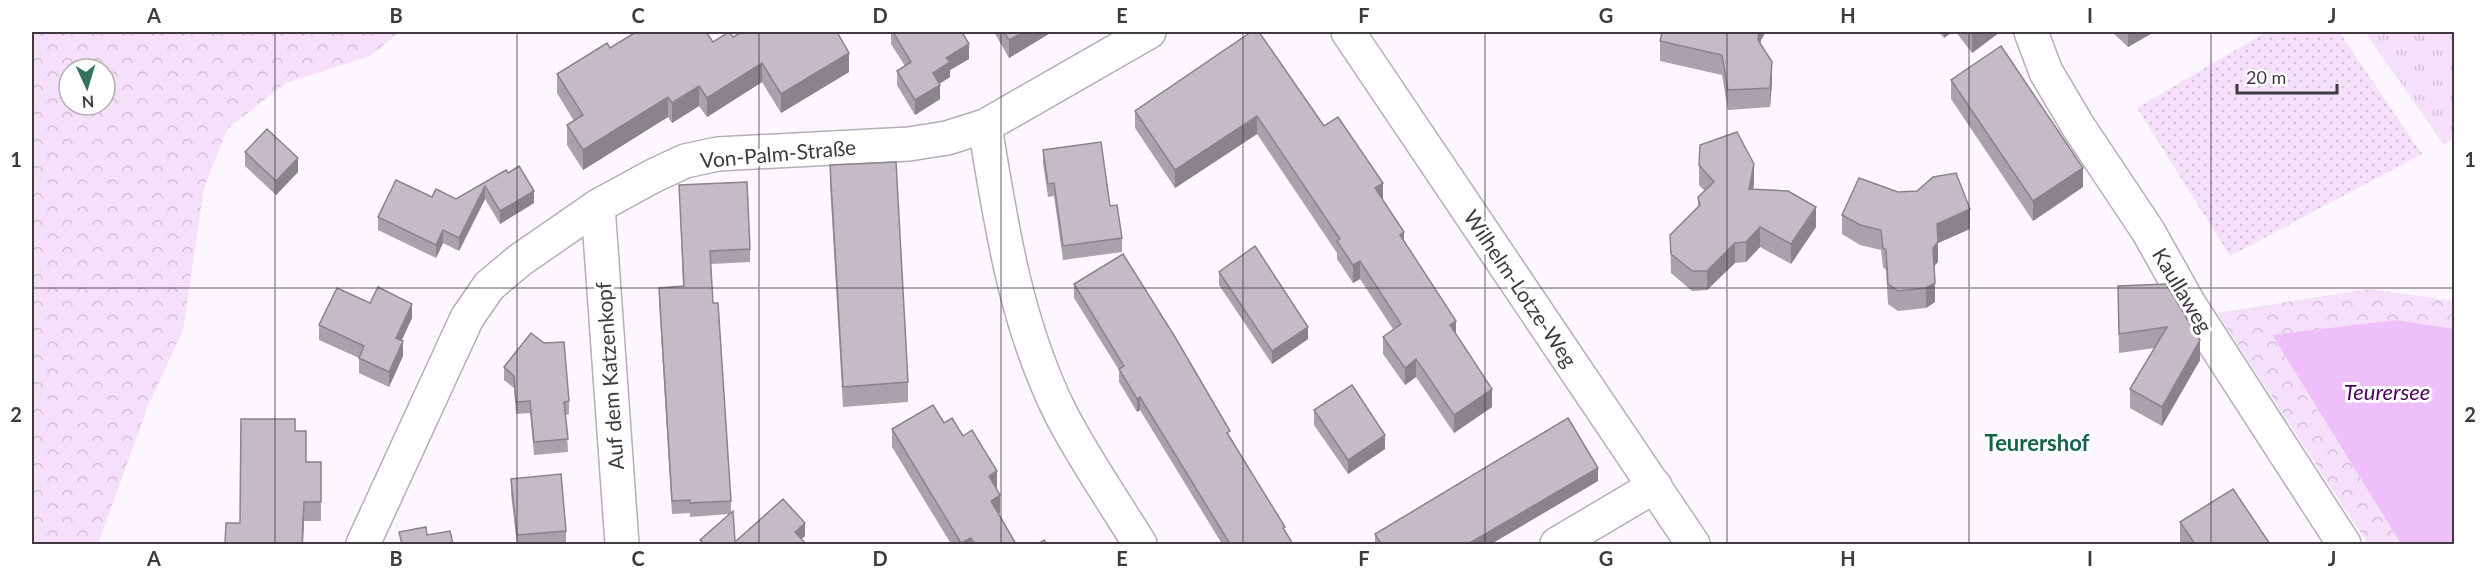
<svg xmlns="http://www.w3.org/2000/svg" width="2486" height="576" viewBox="0 0 2486 576" font-family="Lato,sans-serif">
<defs>
<pattern id="grass-tufts" width="24" height="20" patternUnits="userSpaceOnUse" patternTransform="scale(1.5)"><rect width="24" height="20" fill="#f5dffb"/><path d="M3 7l-1-3M5 7V3M7 7l1-3M15 17l-1-3M17 17v-4M19 17l1-3" fill="none" stroke="#d3c0d8"/></pattern>
<pattern id="forest-crowns" width="20" height="18" patternUnits="userSpaceOnUse" patternTransform="scale(1.5)"><rect width="20" height="18" fill="#f5dffb"/><path d="M2 6a3 3 0 1 1 6 0M12 15a3 3 0 1 1 6 0" fill="none" stroke="#d3c0d8"/></pattern>
<pattern id="park-dots" width="8" height="8" patternUnits="userSpaceOnUse" patternTransform="scale(1.5)"><rect width="8" height="8" fill="#f5dffb"/><path d="M2 2h.1M6 6h.1" fill="none" stroke="#d3c0d8" stroke-width="1.8" stroke-linecap="round"/></pattern>
</defs>
<rect width="100%" height="100%" fill="#fcf6fe"/>
<path fill="url(#grass-tufts)" d="M2365,32h89v106l-10,7z"/>
<g fill="url(#forest-crowns)" fill-rule="evenodd">
<path d="M32,32h368l-30,24 -84,27 -59,46 -23,59 -21,142 -35,76 -50,138h-66zM69,69h36v36h-36z"/>
<path d="M2369,289l85,12v28l-58,-9 -124,16 129,208h-33l-151,-231z"/>
</g>
<path fill="url(#park-dots)" d="M2266,32h73l83,122 -192,102 -93,-148z"/>
<path fill="#eebffb" d="M2396,320l58,9v215h-53l-129,-209z"/>
<g fill="none" stroke-linecap="round" stroke-linejoin="round">
<g stroke="#b6adb9" stroke-width="36">
<g id="minor">
<path d="M1348,32l345,512"/>
<path d="M2031,32l15,40 32,54 70,105 41,73 155,240"/>
<path d="M985,126c16,98 31,200 77,290 23,44 52,86 78,128"/>
<path d="M598,206l24,338"/>
<path d="M363,544l104,-226 22,-32 31,-26 78,-54 55,-30 32,-15 33,-7 191,-10 38,-6 38,-12 164,-94"/>
<path d="M1557,544l98,-58"/>
</g>
</g>
<use href="#minor" stroke="#fff" stroke-width="33"/>
</g>
<g fill="#a9a1ab">
<path d="M891,32l78,27 -19,11v7l-11,7 1,15 -25,16 -18,-30v-14l8,-5 -14,-22z"/>
<path d="M994,32h58l-43,26z"/>
<path d="M1251,32l73,94 59,74 21,42 52,92 36,73 -38,26 -38,-56 -11,8 -22,-31v-17l10,-8 -33,-50 -7,4 -16,-24v-6l-80,-119 -82,54 -40,-60v-17z"/>
<path d="M1939,32h13l-8,6z"/>
<path d="M1956,32h44l-28,21z"/>
<path d="M2112,32h42l-26,15z"/>
<path d="M733,37l116,35 -68,41 -19,-31 -55,35 -8,-11 -27,17 -4,-6 -85,53 -16,-25v-20l7,-4 -17,-28v-19l53,-26 103,-6z"/>
<path d="M1761,40l-1,3 12,39 -2,25 -42,3 -6,-35 -62,-14v-20z"/>
<path d="M1951,80l132,107 -50,34 -82,-122z"/>
<path d="M1043,150l67,56 12,32v14l-59,8 -9,-64 -6,1 -5,-34z"/>
<path d="M245,152l53,20 -22,23 -31,-29z"/>
<path d="M830,165l78,217v20l-65,5 -13,-223z"/>
<path d="M1699,165l55,19 -1,6 63,37 -25,37 -31,-17 -14,15 -11,1 -28,27 -15,1 -21,-18 -1,-38 28,-28v-10l7,-6 -6,-6z"/>
<path d="M506,170l28,33 -34,21 -15,-25 -26,52 -16,-8 -7,15 -58,-28v-13l78,-18z"/>
<path d="M679,185l71,64v13l-39,2 2,39 18,198v12l4,29 70,-6 -4,3 5,5h-106v-4l29,-26 -39,3v-4l-18,1 -13,-213v-13l24,-2z"/>
<path d="M1842,215l128,14 -32,14v19l-4,4 1,36 -9,6 -28,3 -10,-7 -2,-34 -3,-3 -2,-17 -21,-5 -18,-11z"/>
<path d="M1219,272l89,67 -36,25 -53,-79z"/>
<path d="M1074,284l156,152 63,108h-71l-82,-134 -3,2 -18,-30v-12l-45,-72z"/>
<path d="M2166,284l34,76 -38,66 -32,-18v-19l25,-41 -36,5 -1,-67z"/>
<path d="M370,303l42,15 -10,22 1,16 -14,31 -30,-14v-15l-40,-18v-15z"/>
<path d="M504,367l65,34v13l-3,1 2,37 -34,3 -4,-42 -14,1 -2,-26 -10,-8z"/>
<path d="M1314,410l71,39 -37,25 -34,-49z"/>
<path d="M944,423l53,66 3,24 -2,1 18,30h-65l-59,-97v-18z"/>
<path d="M295,431l11,31h15v59h-17l-1,23h-78l15,-21z"/>
<path d="M511,479l55,52v13h-49l-6,-50z"/>
<path d="M1598,481l-107,63h-116v-10z"/>
<path d="M2180,522l90,22h-88l-2,-2z"/>
</g>
<g fill="#89838b">
<path d="M1024,32h28l-43,26v-18z"/>
<path d="M1759,32h7l-5,8 -3,20v-20z"/>
<path d="M1944,32h8l-8,6z"/>
<path d="M1975,32h25l-28,21v-20z"/>
<path d="M2128,32h26l-26,15z"/>
<path d="M969,44v15l-19,11v7l-17,11v-15l13,-15z"/>
<path d="M849,53v19l-68,41v-19z"/>
<path d="M1772,62v20l-2,25v-19z"/>
<path d="M762,63v19l-55,35v-19z"/>
<path d="M940,85v14l-25,16v-15z"/>
<path d="M699,86v20l-27,17v-20z"/>
<path d="M668,97v20l-85,53v-20z"/>
<path d="M1257,116v18l-82,54v-18z"/>
<path d="M298,158v14l-22,23v-14z"/>
<path d="M1754,164v20l-5,25v-20z"/>
<path d="M2083,168v19l-50,34v-20z"/>
<path d="M1383,183v18l-8,-13z"/>
<path d="M485,186v13l-26,52v-13z"/>
<path d="M534,191v12l-34,21v-13z"/>
<path d="M1816,207v20l-25,37v-20z"/>
<path d="M1970,209v20l-32,14v19l-5,5v-19l4,-24z"/>
<path d="M1760,227v20l-14,15v-20z"/>
<path d="M443,230v13l-7,15v-13z"/>
<path d="M1404,232v18l-4,-15z"/>
<path d="M1735,243v20l-28,27v-19z"/>
<path d="M1360,261v18l-7,4v-18z"/>
<path d="M1935,283v19l-9,6v-20z"/>
<path d="M412,304v14l-16,34v-14z"/>
<path d="M1456,321v18l-6,-14z"/>
<path d="M1308,327v12l-36,25v-13z"/>
<path d="M2200,340v20l-38,66v-19z"/>
<path d="M403,341v15l-14,31v-15z"/>
<path d="M1416,359v18l-11,8v-17z"/>
<path d="M1492,389v18l-38,26v-18z"/>
<path d="M1140,397v13l-3,2v-13z"/>
<path d="M1385,435v14l-37,25v-14z"/>
<path d="M1598,468v13l-107,63h-23z"/>
<path d="M997,471v18l-8,-13z"/>
<path d="M1000,495v18l-9,6v-18z"/>
<path d="M304,502l-1,42h-1z"/>
<path d="M805,523v13l-10,8v-12z"/>
<path d="M971,538v6h-10v-1z"/>
</g>
<g fill="#c4bbc7" stroke="#89838b" stroke-width="1.5">
<path d="M636,32h70l7,10 16,-10 4,5 9,-5h95l12,21 -68,41 -19,-31 -55,35 -8,-12 -27,17 -4,-6 -85,53 -16,-25 16,-10 -26,-41 50,-31 3,5z"/>
<path d="M893,32h69l7,12 -23,14 4,4 -17,11 7,12 -25,15 -18,-29 14,-9z"/>
<path d="M1004,32h20l-15,8z"/>
<path d="M1251,32h8l65,94 14,-9 45,66 -8,5 29,44 -4,3 56,86 -6,4 42,64 -38,26 -38,-56 -11,9 -22,-31 18,-13 -41,-63 -7,4 -16,-24 3,-2 -83,-123 -82,54 -40,-59z"/>
<path d="M1662,32h97l-1,8 14,22 -2,26 -42,2 -6,-35 -62,-14z"/>
<path d="M2001,46l82,122 -50,33 -82,-121z"/>
<path d="M267,129l31,29 -22,23 -31,-29z"/>
<path d="M1737,132l17,32 -5,25 39,2 28,16 -25,37 -31,-17 -14,15 -11,1 -28,28h-15l-21,-17 -1,-19 30,-30 -2,-8 16,-15 -15,-17 1,-20z"/>
<path d="M1101,142l9,64 7,-1 5,33 -59,8 -9,-63 -6,1 -5,-34z"/>
<path d="M896,162l12,220 -65,5 -13,-222z"/>
<path d="M519,166l15,25 -34,20 -15,-25 -26,52 -16,-8 -7,15 -58,-28 18,-37 36,17 4,-8 20,10 50,-29 2,3z"/>
<path d="M1956,173l14,36 -33,15 1,18 -5,6 2,35 -9,5 -28,3 -10,-7 -2,-34 -3,-2 -2,-18 -21,-5 -18,-10 17,-37 39,14 19,-1 16,-14z"/>
<path d="M747,182l3,67 -40,2 3,52h5l13,198 -41,2v-3l-18,1 -13,-213 25,-2 -5,-101z"/>
<path d="M1255,246l53,81 -36,24 -53,-79z"/>
<path d="M1123,254l52,83 55,94 -3,2 58,94 -2,1 10,16h-63l-90,-147 -3,2 -18,-30 5,-3 -50,-82z"/>
<path d="M2166,284l34,56 -38,67 -32,-18 37,-62 -48,7 -1,-48z"/>
<path d="M378,287l34,17 -16,34 7,3 -14,31 -30,-14 5,-12 -45,-21 18,-37 33,15z"/>
<path d="M531,333l13,10 20,-1 5,59 -5,1 4,37 -34,3 -4,-41 -14,1 -2,-26 -10,-9z"/>
<path d="M1352,385l33,50 -37,25 -34,-50z"/>
<path d="M933,405l11,18 8,-5 11,18 9,-6 25,41 -8,5 11,19 -9,6 25,43h-41l-4,-6 -10,5 -69,-114z"/>
<path d="M1568,418l30,50 -130,76h-87l-6,-10z"/>
<path d="M241,419h54v12h11v31h15v40h-17l-2,42h-77l1,-21h14z"/>
<path d="M561,474l5,57 -49,4 -6,-56z"/>
<path d="M2233,489l37,55h-75l-15,-22z"/>
<path d="M783,499l22,24 -10,9 11,12h-101l-5,-4 33,-29 2,31z"/>
<path d="M426,527l1,8 23,-4 3,13h-51l-3,-12z"/>
<path d="M1044,540l3,4h-9z"/>
</g>
<path fill="none" stroke="#3e3a3f" stroke-width="1.5" stroke-opacity="0.55" d="M275,32v512M517,32v512M759,32v512M1001,32v512M1243,32v512M1485,32v512M1727,32v512M1969,32v512M2211,32v512M32,288h2422"/>
<g text-anchor="middle" dominant-baseline="central" stroke-width="6" stroke-linejoin="round" paint-order="stroke">
<g font-size="21" fill="#3e3a3f" stroke="#fff">
<text transform="translate(778 153) rotate(-5)">Von-Palm-Straße</text>
<text transform="translate(1521 288) rotate(56)">Wilhelm-Lotze-Weg</text>
<text transform="translate(2183 290) rotate(59)">Kaullaweg</text>
<text transform="translate(609 376) rotate(-94)">Auf dem Katzenkopf</text>
</g>
<g font-size="22" font-style="italic" fill="#4d005d" stroke="#fff">
<text x="2387" y="391">Teurersee</text>
</g>
<g font-size="22" font-weight="bold" fill="#15614b" stroke="#fff">
<text x="2037" y="442">Teurershof</text>
</g>
</g>
<rect width="2486" height="576" fill="none" stroke="#ffffff" stroke-width="66"/>
<g transform="translate(87 87) rotate(176)"><circle r="28" fill="#ffffff" stroke="#b2b0b2" stroke-width="1.5"/>
<path d="M0-4.5L10 22L0 15L-10 22Z" fill="#36735f"/>
<text y="-9" font-size="16" font-weight="bold" text-anchor="middle" fill="#3e3a3f">N</text>
</g>
<path d="M2237 84v9h100v-9" fill="none" stroke="#3e3a3f" stroke-width="3"/>
<text x="2246" y="84" font-size="18" fill="#3e3a3f" stroke="#ffffff" stroke-width="4.5" paint-order="stroke">20 m</text>
<rect x="33" y="33" width="2420" height="510" fill="none" stroke="#3e3a3f" stroke-width="2"/>
<g font-size="20" text-anchor="middle" font-weight="bold" fill="#3e3a3f">
<text x="154" y="23">A</text>
<text x="396" y="23">B</text>
<text x="638" y="23">C</text>
<text x="880" y="23">D</text>
<text x="1122" y="23">E</text>
<text x="1364" y="23">F</text>
<text x="1606" y="23">G</text>
<text x="1848" y="23">H</text>
<text x="2090" y="23">I</text>
<text x="2332" y="23">J</text>
<text x="16" y="167">1</text>
<text x="2470" y="167">1</text>
<text x="16" y="422">2</text>
<text x="2470" y="422">2</text>
<text x="154" y="566">A</text>
<text x="396" y="566">B</text>
<text x="638" y="566">C</text>
<text x="880" y="566">D</text>
<text x="1122" y="566">E</text>
<text x="1364" y="566">F</text>
<text x="1606" y="566">G</text>
<text x="1848" y="566">H</text>
<text x="2090" y="566">I</text>
<text x="2332" y="566">J</text>
</g>
</svg>
